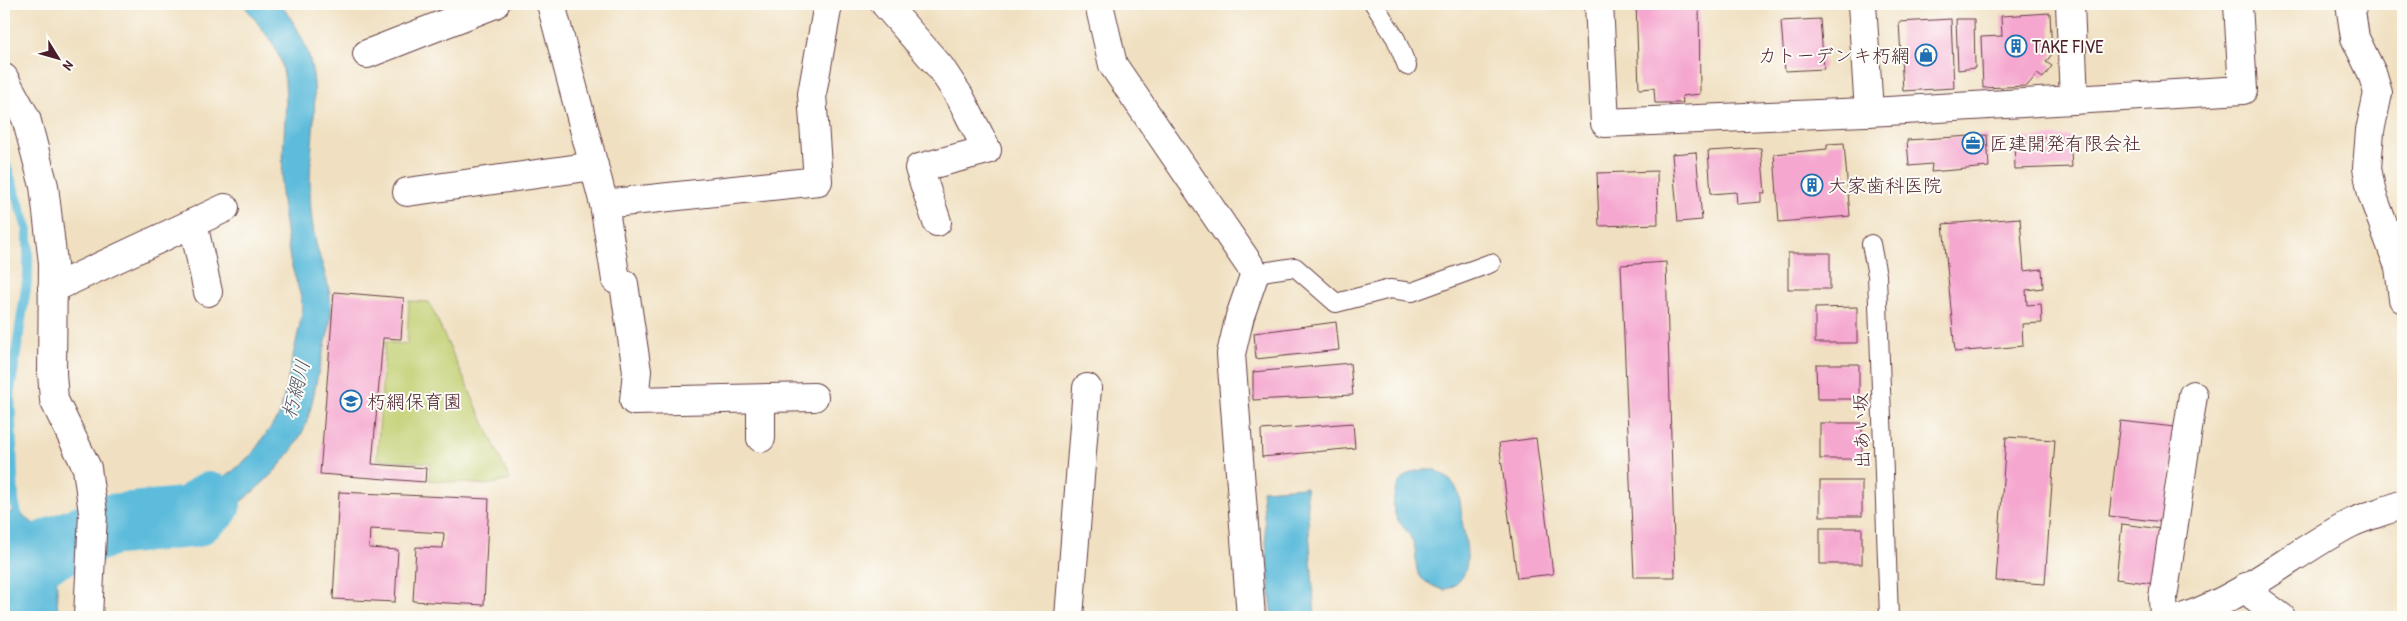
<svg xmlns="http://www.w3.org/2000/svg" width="2407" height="621" viewBox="0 0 2407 621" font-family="'Patrick Hand','Klee One',sans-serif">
<rect width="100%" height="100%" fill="#fdfcf7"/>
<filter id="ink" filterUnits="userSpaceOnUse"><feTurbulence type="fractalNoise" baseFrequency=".02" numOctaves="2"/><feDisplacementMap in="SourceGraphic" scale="10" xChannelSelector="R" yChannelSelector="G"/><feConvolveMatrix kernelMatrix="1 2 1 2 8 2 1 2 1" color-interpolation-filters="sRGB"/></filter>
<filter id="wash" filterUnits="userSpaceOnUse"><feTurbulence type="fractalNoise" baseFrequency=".0096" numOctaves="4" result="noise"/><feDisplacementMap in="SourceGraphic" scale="20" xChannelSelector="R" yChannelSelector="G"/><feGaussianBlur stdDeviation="1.12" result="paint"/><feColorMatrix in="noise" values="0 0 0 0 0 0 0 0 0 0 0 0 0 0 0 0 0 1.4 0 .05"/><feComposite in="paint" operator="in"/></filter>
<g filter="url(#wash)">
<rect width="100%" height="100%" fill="#f0e0c1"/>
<path fill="#c1cf71" stroke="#86774e" d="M409,301l20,1 81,178 -23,5 -58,-5 1,-17 -53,-4 8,-117 22,2z"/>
<g fill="#5dbcdb" stroke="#546e83">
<path d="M243,4h37c53,65 29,114 30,187 0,19 3,42 8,60 6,20 14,41 13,63 -1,18 -8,37 -12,55 -4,18 -7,38 -13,55 -17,44 -79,97 -125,109 -16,5 -35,3 -52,3l1,-30 28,1 26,-5 49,-31 19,-17 28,-40 19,-85 3,-16 -1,-16 -11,-37 -9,-66 5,-93 -1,-20 -4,-20 -9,-19z"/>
<path d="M1435,470c9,6 18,10 22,20 4,9 4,22 5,31 4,25 15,59 -18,69 -43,-14 -19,-29 -34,-54 -4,-7 -12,-13 -15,-22 -5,-16 2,-39 21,-43 6,-2 13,-1 19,-1z"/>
<path d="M1306,487l9,130h-43l-10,-127z"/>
<path d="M16,510l39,30 3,77h-54v-102z"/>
</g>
<path fill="#f0e0c1" d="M4,605l56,6v6h-56z"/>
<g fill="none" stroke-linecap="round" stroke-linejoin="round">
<path stroke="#5dbcdb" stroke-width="10" d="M4,159l24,72v44l-18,117 4,109 5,21"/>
<path stroke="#5dbcdb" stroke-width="62" d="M24,617l2,-57 83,-35 83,-8 18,-14"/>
</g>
<g id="blocks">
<g fill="#f5a7cf">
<path d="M1636,4h63l1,90 -18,2 1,7h-28l-1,-15 -15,1z"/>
<path d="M2050,13l2,41 -6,8 6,4 -9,12 -6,-4 -10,12 -44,2 -2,-51 21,-1 -1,-20z"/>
<path d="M1820,19l4,50 -39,2 -4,-50z"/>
<path d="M1951,19l3,69 -51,3 -4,-69z"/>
<path d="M1956,19h18l1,49 -17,2z"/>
<path d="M1987,135l2,32 -58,5 1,-8 -23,2 -2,-26z"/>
<path d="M2070,136l2,31 -57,2 -1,-31z"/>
<path d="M1844,143l6,73 -71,6 -5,-68 53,-5v-5z"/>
<path d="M1761,148l4,45h-4v9l-24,2 -1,-12 -25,2 -3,-43z"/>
<path d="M1696,152l6,68 -24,2 -6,-68z"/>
<path d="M1657,171l1,53 -59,2 -2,-53z"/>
<path d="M2020,218l4,53 18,-2 1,19 -17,2 1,15 14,-1 1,19 -20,1 1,22 -68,6 -12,-128z"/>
<rect x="1788" y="253" width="42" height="36"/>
<path d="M1666,262l9,315h-41l-13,-312z"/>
<path d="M334,292l70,6 -3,41 -18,-1 -11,126 54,4 -1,14 -105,-8z"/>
<path d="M1857,307v36h-42v-35z"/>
<path d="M1336,322l3,28 -83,9 -2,-26z"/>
<path d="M1350,363l3,32 -100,5v-28z"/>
<path d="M1816,364h43v35h-42z"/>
<path d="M2120,421l55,6 -10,95 -56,-6z"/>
<path d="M1353,423l2,25 -93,9 -1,-27z"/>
<rect x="1820" y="423" width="42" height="36"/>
<path d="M2006,437l49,3 -10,144 -49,-3z"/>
<path d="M1536,438l17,136 -36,4 -18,-135z"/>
<rect x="1820" y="481" width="42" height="35"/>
<path d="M339,492l150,7 -5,106 -71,-4 3,-54 27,1 1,-15 -74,-4 -1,19 29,2 -3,52 -62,-3z"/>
<path d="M2122,524l40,5 -7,55 -39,-5z"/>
<rect x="1820" y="528" width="42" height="36"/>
</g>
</g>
</g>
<g filter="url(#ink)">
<use href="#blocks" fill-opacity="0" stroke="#633c42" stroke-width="1"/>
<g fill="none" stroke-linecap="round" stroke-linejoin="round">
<g stroke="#633c42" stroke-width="20">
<g id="service">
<path d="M1374,4l22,35 11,27"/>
<path d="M1871,244l6,31 12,342"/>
<path d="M1255,273l40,-6 41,36 54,-14 22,3 79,-29"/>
</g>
</g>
<g stroke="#633c42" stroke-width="30">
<g id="minor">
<path d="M551,4l53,200 214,-23 -6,-87 16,-90"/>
<path d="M885,4l55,63 20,30 27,53 -68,18 18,54"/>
<path d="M1099,4l14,61 142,208 -15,43 -9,38 20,263"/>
<path d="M1599,4l6,119 283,-12 355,-21 -5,-86"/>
<path d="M1862,4l7,108"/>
<path d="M2070,4l4,96"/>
<path d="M2350,4l5,34 17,35 6,20 -8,38 -3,37 5,26 27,73 4,32"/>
<path d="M367,54l128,-50"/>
<path d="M407,192l187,-26"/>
<path d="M604,204l12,76 8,4 13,87 -3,30 180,-4"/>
<path d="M193,223l15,69"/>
<path d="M52,289l173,-81"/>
<path d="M761,399v39"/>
<path d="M2246,587l12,13 23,17"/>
<path d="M1069,617l18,-229"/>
<path d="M2164,617l-1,-19 30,-203"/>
</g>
</g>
<g stroke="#633c42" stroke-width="30">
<path id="tertiary" d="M4,78l22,40 18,68 9,77 -1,110 2,27 33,68 6,45 -5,104"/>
</g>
<g stroke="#633c42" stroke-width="30">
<path id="secondary" d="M2185,617c59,-20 109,-64 164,-93 17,-8 37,-13 54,-20"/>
</g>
<use href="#service" stroke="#fff" stroke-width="18"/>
<use href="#minor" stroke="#fff" stroke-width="28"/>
<use href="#tertiary" stroke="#fff" stroke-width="28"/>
<use href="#secondary" stroke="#fff" stroke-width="28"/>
</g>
</g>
<defs>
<g id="building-ring" transform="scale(1.125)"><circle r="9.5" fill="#fdfcf7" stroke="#1f6fb2" stroke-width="1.5"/><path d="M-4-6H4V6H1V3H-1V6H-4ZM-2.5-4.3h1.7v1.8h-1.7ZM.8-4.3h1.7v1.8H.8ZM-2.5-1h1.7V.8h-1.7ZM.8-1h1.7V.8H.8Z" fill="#1f6fb2"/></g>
<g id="shop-ring" transform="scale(1.125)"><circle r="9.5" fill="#fdfcf7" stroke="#1f6fb2" stroke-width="1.5"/><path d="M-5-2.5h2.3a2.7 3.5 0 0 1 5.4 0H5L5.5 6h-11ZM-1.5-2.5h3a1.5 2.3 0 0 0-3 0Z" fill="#1f6fb2"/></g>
<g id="office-ring" transform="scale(1.125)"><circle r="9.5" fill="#fdfcf7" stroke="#1f6fb2" stroke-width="1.5"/><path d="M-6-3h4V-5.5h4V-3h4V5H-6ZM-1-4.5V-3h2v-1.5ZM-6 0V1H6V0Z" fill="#1f6fb2"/></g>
<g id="school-ring" transform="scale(1.125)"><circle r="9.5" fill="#fdfcf7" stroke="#1f6fb2" stroke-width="1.5"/><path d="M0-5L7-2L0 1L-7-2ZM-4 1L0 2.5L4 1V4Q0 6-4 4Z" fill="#1f6fb2"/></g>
</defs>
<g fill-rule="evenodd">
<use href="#building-ring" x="2016" y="46"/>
<use href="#shop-ring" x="1926" y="55"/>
<use href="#office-ring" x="1973" y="143"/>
<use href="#building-ring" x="1812" y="185"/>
<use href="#school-ring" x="351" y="401"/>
</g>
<g text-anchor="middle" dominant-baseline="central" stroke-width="4" stroke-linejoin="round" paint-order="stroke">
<g font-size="19" fill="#4a1f2b" stroke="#fdfcf7" text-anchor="start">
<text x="2032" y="46">TAKE FIVE</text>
<text x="1910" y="55" text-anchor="end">カトーデンキ朽網</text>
<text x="1989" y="143">匠建開発有限会社</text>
<text x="1828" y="185">大家歯科医院</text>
<text x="367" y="401">朽網保育園</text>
</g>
<g font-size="19" fill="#4a1f2b" stroke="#fdfcf7">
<text transform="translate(1861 431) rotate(-92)">出あい坂</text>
</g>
<g font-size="20" font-style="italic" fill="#515669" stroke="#fdfcf7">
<text transform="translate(295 389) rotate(-75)">朽網川</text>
</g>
</g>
<rect width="2407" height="621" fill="none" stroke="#fdfcf7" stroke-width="20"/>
<g transform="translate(58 58) rotate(127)" stroke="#fdfcf7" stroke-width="4" paint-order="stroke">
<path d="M0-4L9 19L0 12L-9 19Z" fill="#4a1f2b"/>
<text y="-8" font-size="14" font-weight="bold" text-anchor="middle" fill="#4a1f2b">N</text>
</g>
</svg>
